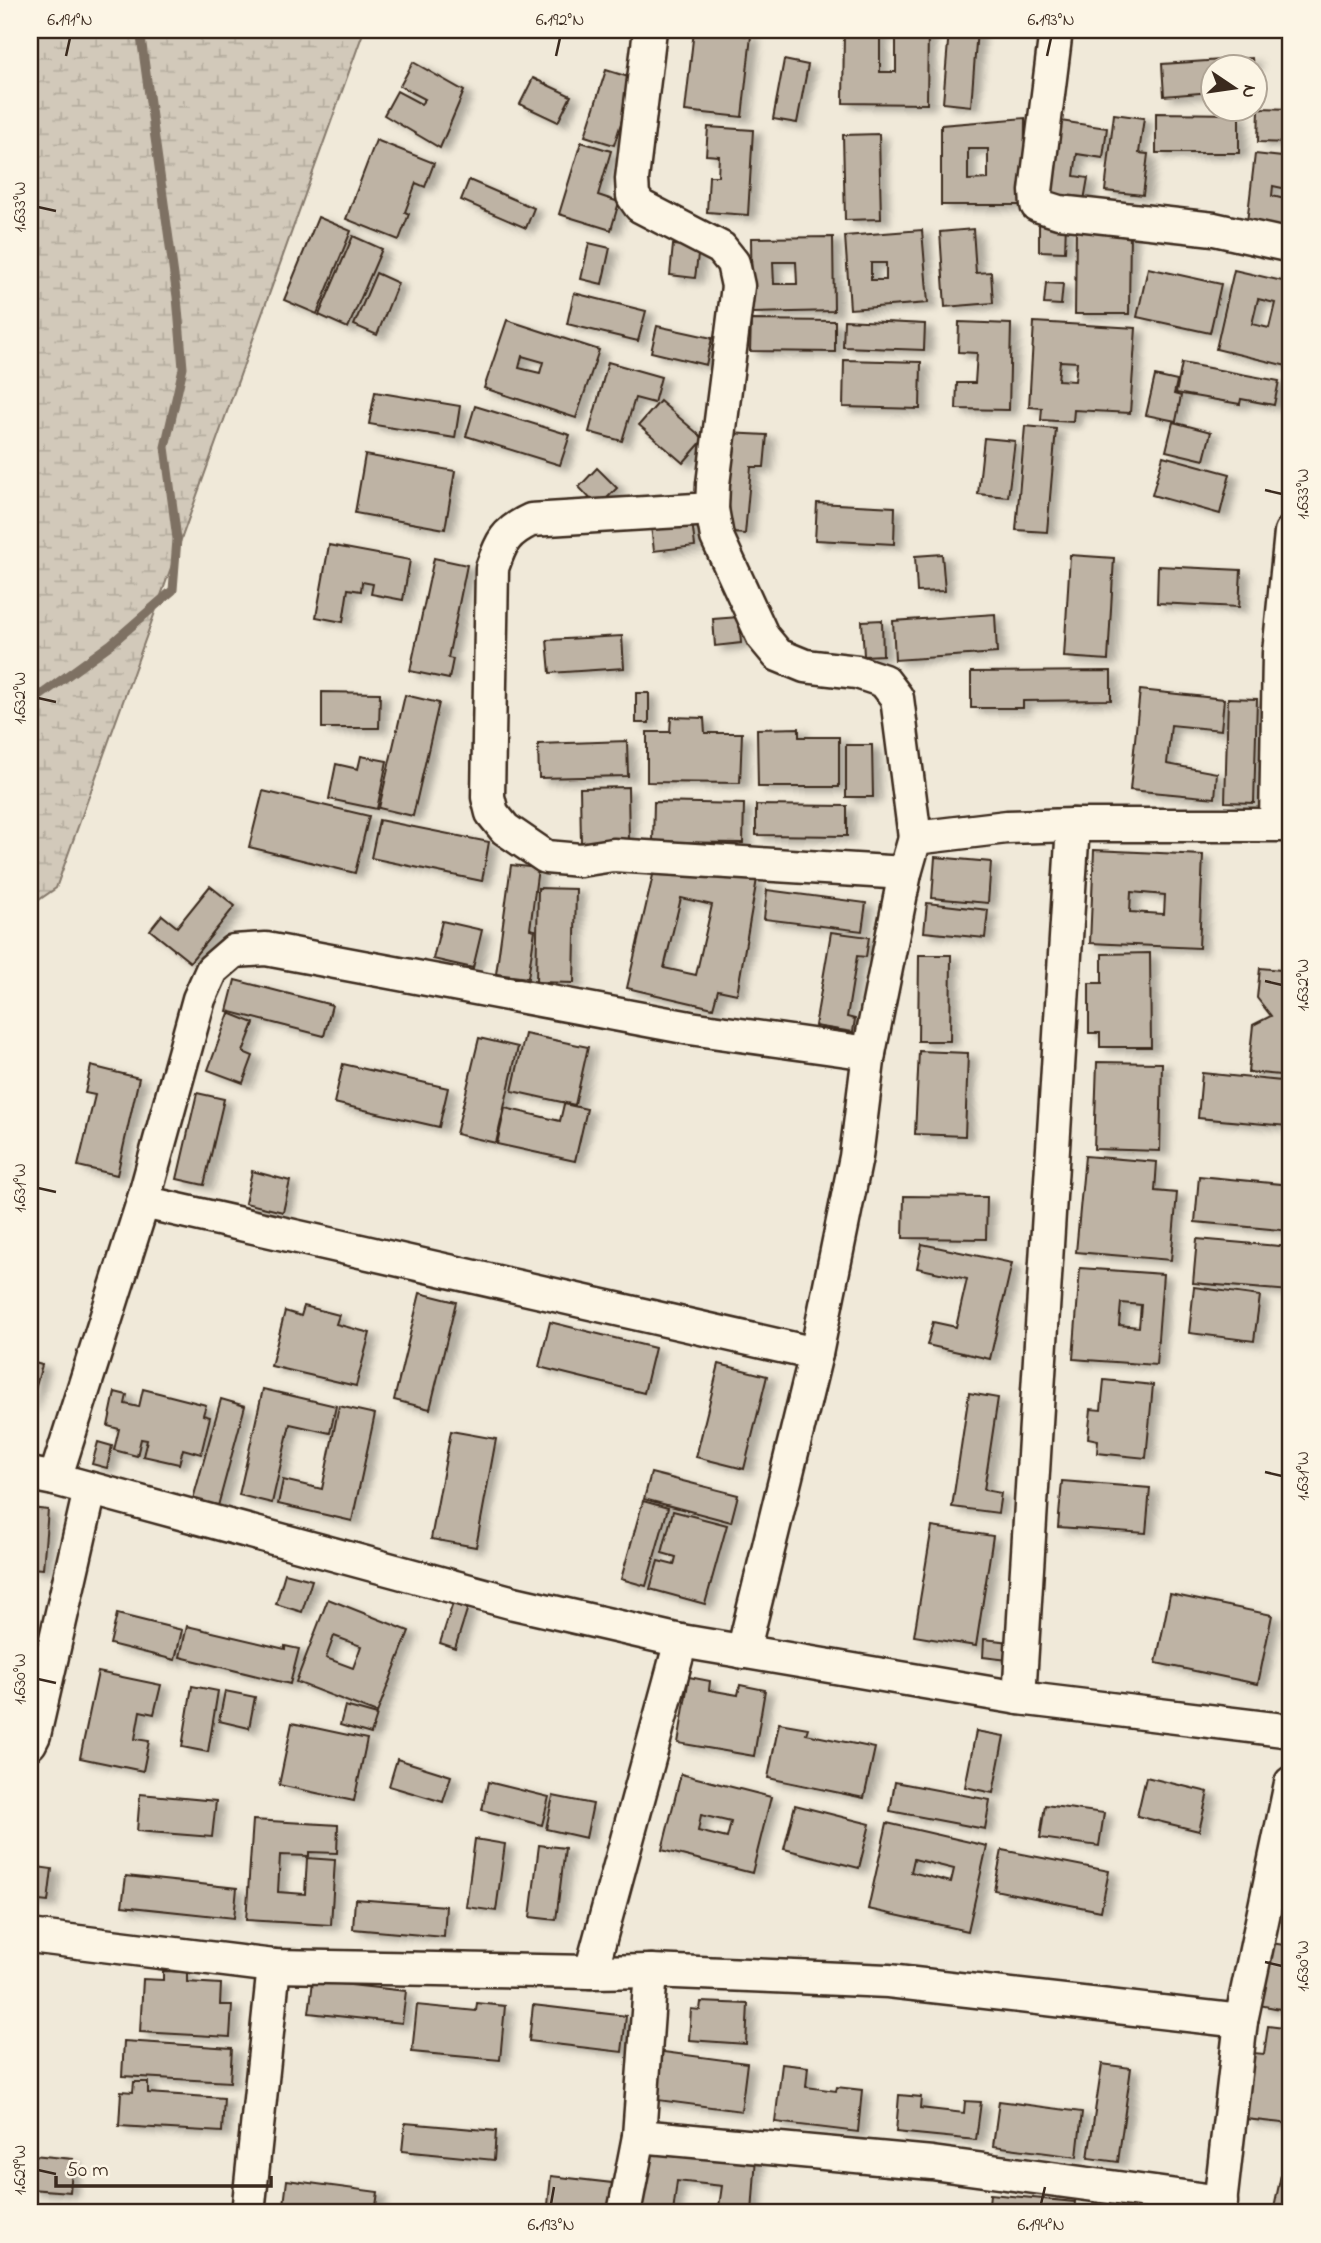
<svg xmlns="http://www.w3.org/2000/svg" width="1321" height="2243" viewBox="0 0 1321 2243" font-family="'Indie Flower',sans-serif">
<defs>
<pattern id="wetland-marsh" width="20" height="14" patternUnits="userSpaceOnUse" patternTransform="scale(1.75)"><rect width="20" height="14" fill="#d2c9ba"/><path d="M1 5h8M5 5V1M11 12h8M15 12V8" fill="none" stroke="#b5ad9f"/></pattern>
<filter id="shadow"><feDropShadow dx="8" dy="4.5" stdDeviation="3.5" flood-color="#0004"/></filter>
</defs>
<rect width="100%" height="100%" fill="#f0e9d9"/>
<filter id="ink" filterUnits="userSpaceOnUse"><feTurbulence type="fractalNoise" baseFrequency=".0143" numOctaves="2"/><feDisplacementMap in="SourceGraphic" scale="14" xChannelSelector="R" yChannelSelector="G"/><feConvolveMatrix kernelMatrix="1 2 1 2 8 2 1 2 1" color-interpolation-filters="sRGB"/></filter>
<g filter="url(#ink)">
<path fill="url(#wetland-marsh)" stroke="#867a6c" stroke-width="2" d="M30,30h334l-308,858 -26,18z"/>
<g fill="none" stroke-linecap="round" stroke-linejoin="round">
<path stroke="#7e7163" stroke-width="9" d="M30,703l81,-59 62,-54 4,-51 -12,-92 18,-79 -6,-71 -37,-267"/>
</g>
<g fill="#beb3a4" stroke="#3b2a1e" stroke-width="2" fill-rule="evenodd" filter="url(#shadow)">
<path d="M694,30l57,6 -9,81 -57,-6z"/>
<path d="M844,30h84l-1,74 -84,-1zM896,33v39h-16v-38z"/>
<path d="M949,30h28l-6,76 -28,-3z"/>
<path d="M1252,58l1,8h-41v26l-48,4 -2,-32z"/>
<path d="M784,60l24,5 -11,58 -24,-4z"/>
<path d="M413,62l51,29 -24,57 -56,-33 13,-24 24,13 4,-5 -25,-13z"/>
<path d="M606,70l29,9 -21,66 -29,-9z"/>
<path d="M533,78l38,18 -13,26 -38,-18z"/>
<path d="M1259,108l32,1v34l-33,-1z"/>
<path d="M1156,113l83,1v39h-83z"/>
<path d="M1114,114l30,4 -5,35 9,1 -5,41 -38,-4z"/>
<path d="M1025,118l-1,87h-83v-80zM968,149h20v30l-20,1z"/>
<path d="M1054,120l53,8 -4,30 -26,-4 -3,22 14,2 -5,28 -40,-5z"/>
<path d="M708,127l45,3 -5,85 -41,-3 2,-36h9l1,-20 -13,-1z"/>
<path d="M879,134l2,85 -36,1 -2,-85z"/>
<path d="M376,140l58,23 -9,24 -9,-4 -11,29 4,2 -10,26 -53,-21z"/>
<path d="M581,142l30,9 -13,44 21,7 -8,28 -52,-16z"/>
<path d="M1255,154l36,4v69l-44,-5zM1273,186l14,3 -2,10 -13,-3z"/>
<path d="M469,180l65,28 -8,20 -65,-28z"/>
<path d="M318,217l33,14 -34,83 -33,-14z"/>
<path d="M1039,222h27l-1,30 -26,-1z"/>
<path d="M973,229l3,44 15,-1 2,31 -48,4 -5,-75z"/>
<path d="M1076,229h54l-1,85h-54z"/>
<path d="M922,230l6,73 -78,6 -5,-73zM871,263h15v17h-15z"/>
<path d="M353,236l29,13 -34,79 -29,-13z"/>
<path d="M833,237l1,74 -82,2 -1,-75zM773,262h23l1,22h-23z"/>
<path d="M589,243l21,5 -8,36 -21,-5z"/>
<path d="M673,245l26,3 -4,30 -25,-3z"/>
<path d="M1148,268l73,16 -11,49 -73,-16z"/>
<path d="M1234,270l57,13v84l-75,-18zM1258,299l17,4 -6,25 -17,-4z"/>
<path d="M376,273l22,10 -21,52 -23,-10z"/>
<path d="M1046,283l17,1 -2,21 -17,-1z"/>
<path d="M574,293l72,18 -8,30 -71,-17z"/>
<path d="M507,320l92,30 -23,68 -92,-30zM522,356l21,6 -3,11 -21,-5z"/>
<path d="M751,320l84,1v31l-85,-1z"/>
<path d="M844,320l81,4 -1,26 -81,-3z"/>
<path d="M959,322l52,2 -2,86 -53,-1 1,-26h18l2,-30 -19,-1z"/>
<path d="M1034,322l102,6 -6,85 -56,-3 -1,12 -32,-2 1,-12 -13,-1zM1060,361l17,1 -2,19 -17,-1z"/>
<path d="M657,326l55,12 -6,27 -55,-13z"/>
<path d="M844,360l77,2 -1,47 -77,-2z"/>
<path d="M608,362l53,15 -7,26 -19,-5 -13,43 -33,-9z"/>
<path d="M1182,363l97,18 -5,24 -33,-6 -1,5 -64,-11z"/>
<path d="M1155,376l22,5 -3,13 7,2 -5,25 -30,-6z"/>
<path d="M375,392l85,14 -5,32 -86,-14z"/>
<path d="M660,401l44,38 -21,24 -44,-38z"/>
<path d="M475,406l95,29 -10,30 -94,-29z"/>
<path d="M1173,422l38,10 -7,28 -38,-9z"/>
<path d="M1025,426l31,3 -9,103 -31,-2z"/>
<path d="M727,433l40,2 -3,32h-13l-6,67 -26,-2z"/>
<path d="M984,438l31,3 -7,56 -30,-3z"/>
<path d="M365,455l90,16 -10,58 -90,-16z"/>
<path d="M1163,456l67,18 -10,40 -68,-19z"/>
<path d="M597,468l20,20 -19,19 -19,-20z"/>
<path d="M817,503l78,4 -1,37 -79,-4z"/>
<path d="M692,521l3,25 -41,5 -3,-25z"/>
<path d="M329,545l81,15 -7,40 -32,-6 2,-10 -11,-2 -1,9 -13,-2 -5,33 -27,-5z"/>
<path d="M942,554l3,37 -28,1 -2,-36z"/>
<path d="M1070,555l44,3 -6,102 -44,-3z"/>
<path d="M434,558l33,7 -19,93 5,1 -4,20 -39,-8z"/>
<path d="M1158,566l83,4 -2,37 -82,-4z"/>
<path d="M995,614l2,39 -102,7 -2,-39z"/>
<path d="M739,617l2,26 -26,3 -2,-27z"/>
<path d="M882,620l1,35 -19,1 -2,-35z"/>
<path d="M622,636l2,32 -74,5 -3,-33z"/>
<path d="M1111,671v29l-88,1v7h-52v-36z"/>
<path d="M1140,690l84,9 -3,31 -50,-5 -4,39 50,9 -2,25 -85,-8z"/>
<path d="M322,692l58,1 -1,35h-57z"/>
<rect x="636" y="693" width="13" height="30"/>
<path d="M405,695l34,8 -26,113 -34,-8z"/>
<path d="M1228,698l29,1 -3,104 -29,-1z"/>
<path d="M671,717l33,1 1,15h37l-2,50 -93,-1v-50h23z"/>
<path d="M799,728v9h40v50h-81l-1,-58z"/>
<path d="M627,741l1,35 -89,2 -1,-34z"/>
<path d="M846,745h26l1,52h-27z"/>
<path d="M361,756l26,5 -10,48 -48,-10 7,-35 22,5z"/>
<path d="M628,787l1,55 -48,1 -1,-55z"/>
<path d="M263,791l106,25 -14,57 -106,-26z"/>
<path d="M654,802l90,2 -1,39 -90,-1z"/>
<path d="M756,805l91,1v30l-91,-1z"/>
<path d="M379,820l110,22 -7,39 -111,-23z"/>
<path d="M1094,850l109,5 -4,93 -109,-5zM1131,892l34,3 -1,19 -34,-2z"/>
<path d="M935,857l56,5 -3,41 -56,-5z"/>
<path d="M656,862l101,17 -20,115 -19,-4 -5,18 -86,-20zM681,898l31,7 -16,70 -32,-7z"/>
<path d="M511,865l27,3 -8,61 5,1 -7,48 -32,-4z"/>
<path d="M210,886l25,20 -45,56 -40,-32 12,-15 15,12z"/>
<path d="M538,888l38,1 -2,94 -38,-1z"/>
<path d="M767,890l99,13 -4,28 -98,-12z"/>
<path d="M927,903l61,7 -3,28 -61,-6z"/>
<path d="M442,921l40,9 -9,38 -40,-9z"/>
<path d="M831,932l38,5 -3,20 -9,-1 -10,61 8,2 -2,13 -38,-6z"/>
<path d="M1150,953l1,94h-51v-14h-11v-50h13v-29z"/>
<path d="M919,955h32l-1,86h-32z"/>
<path d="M1260,968l31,3v105l-43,-4 5,-47 18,-9 -14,-18z"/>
<path d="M235,980l97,25 -8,31 -97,-25z"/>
<path d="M229,1013l25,10 -11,29 10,4 -10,27 -35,-13z"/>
<path d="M525,1034l63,13 -13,58 -63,-14z"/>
<path d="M479,1038l39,9 -22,96 -40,-9z"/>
<path d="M919,1051l49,2 -3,83 -50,-2z"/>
<path d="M1097,1062l65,1 -2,88 -66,-2z"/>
<path d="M343,1064l105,24 -9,39 -105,-24z"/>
<path d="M91,1066l48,12 -22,97 -39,-9 17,-71 -10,-2z"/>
<path d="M1202,1073l89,9 -3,44 -90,-8z"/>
<path d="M197,1093l27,6 -20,86 -27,-6z"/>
<path d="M564,1104l23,5 -12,52 -78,-17 8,-36 55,13z"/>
<path d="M1085,1156l72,6 -2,29 22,2 -6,67 -95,-8z"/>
<path d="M252,1171l38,10 -7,31 -38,-9z"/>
<path d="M1199,1176l92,9v46l-96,-9z"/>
<path d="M904,1196l83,1 -1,42 -83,-1z"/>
<path d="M1197,1239l94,8v44l-98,-8z"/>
<path d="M922,1244l90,19 -22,96 -63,-14 6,-23 23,5 11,-48 -50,-11z"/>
<path d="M1080,1268l83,6 -7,91 -83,-6zM1121,1303l20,2 -2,22 -20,-2z"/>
<path d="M1194,1287l66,9 -6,45 -65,-8z"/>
<path d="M420,1293l36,9 -26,107 -36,-9z"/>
<path d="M304,1306l35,9 -3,9 34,9 -14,53 -85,-20 14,-55 16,5z"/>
<path d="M550,1322l105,26 -11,45 -105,-26z"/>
<path d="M31,1362l11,3 -12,42v-41z"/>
<path d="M719,1364l48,12 -23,93 -48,-12z"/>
<path d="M1104,1380l49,5 -7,73 -49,-5 1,-13 -10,-2 3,-29 10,1z"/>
<path d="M143,1389l63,16 -3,10 7,2 -9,37 -18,-5 -4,15 -36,-8 4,-16 -6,-1 -4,17 -23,-6 5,-21 -11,-3 7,-34 12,3 -2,9 14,3z"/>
<path d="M263,1389l73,17 -6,27 -40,-9 -18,79 -33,-8z"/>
<path d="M969,1393l29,5 -14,92 17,3 -3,20 -46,-6z"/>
<path d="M221,1399l24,7 -27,100 -25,-7z"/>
<path d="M339,1406l36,8 -23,107 -74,-17 5,-24 39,9z"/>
<path d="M451,1431l45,8 -20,108 -45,-8z"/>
<path d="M98,1442l14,4 -5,22 -15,-4z"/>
<path d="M651,1473l87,22 -7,27 -87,-23z"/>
<path d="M1062,1481l88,7 -4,45 -88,-6z"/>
<path d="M643,1501l25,7 -22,78 -25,-7z"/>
<path d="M30,1508l18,2 -5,59 -13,-1z"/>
<path d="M673,1511l54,14 -22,79 -55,-15 8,-28 16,4 2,-8 -14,-4z"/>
<path d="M932,1527l61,9 -17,110 -62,-10z"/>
<path d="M285,1573l27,7 -10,32 -26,-8z"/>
<path d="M1170,1594l102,21 -14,69 -102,-21z"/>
<path d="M328,1599l81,32 -32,82 -81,-31zM334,1636l27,10 -8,22 -27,-10z"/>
<path d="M453,1603l15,4 -13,41 -15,-5z"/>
<path d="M117,1614l65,16 -7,30 -65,-16z"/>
<path d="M187,1626l98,23v-3l14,3 -9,35 -110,-27z"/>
<path d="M984,1639l26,3 -2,18 -25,-3z"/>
<path d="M98,1672l63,13 -7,29 -14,-3 -5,28 14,2 -6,30 -63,-13z"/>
<path d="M689,1677l21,4 -1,9 29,5 2,-10 25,5 -11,66 -76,-13z"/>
<path d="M192,1686l26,5 -10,61 -26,-5z"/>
<path d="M225,1691l30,6 -6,31 -30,-7z"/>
<path d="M345,1706l32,9 -6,19 -31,-9z"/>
<path d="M292,1723l75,16 -13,62 -75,-16z"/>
<path d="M779,1723l29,5 -2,6 69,14 -11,50 -96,-20z"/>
<path d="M976,1731l28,5 -11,57 -28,-6z"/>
<path d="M397,1759l54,17 -8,26 -54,-16z"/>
<path d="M681,1774l90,23 -19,76 -90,-23zM701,1815l30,7 -4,16 -29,-7z"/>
<path d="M1146,1777l62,15 -9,39 -62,-15z"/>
<path d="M488,1782l61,15 -7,28 -60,-15z"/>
<path d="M895,1782l95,18 -5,29 -95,-18z"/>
<path d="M140,1794l76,7 -4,36 -75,-6z"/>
<path d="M553,1796l40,8 -7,34 -40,-9z"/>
<path d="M795,1805l75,19 -11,44 -75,-19z"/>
<path d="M1045,1805l59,8 -5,33 -59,-8z"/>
<path d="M253,1820l85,5 -1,28 -28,-1v4l-29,-1 -2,37 27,2 2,-36 28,2 -4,65 -85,-5z"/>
<path d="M887,1823l100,23 -19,85 -100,-22zM914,1859l40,10 -3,13 -40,-10z"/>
<path d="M475,1839l30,5 -9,67 -30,-4z"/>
<path d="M539,1845l26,3 -9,72 -26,-3z"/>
<path d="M1002,1850l107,21 -8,40 -107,-21z"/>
<path d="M30,1866l22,3 -4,33 -18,-2z"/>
<path d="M126,1876l111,12 -3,30 -112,-12z"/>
<path d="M355,1899l91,7 -2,31 -91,-8z"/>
<path d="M1271,1943l20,3v65l-32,-6z"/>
<path d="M163,1971l24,1v10l34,2 -1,21h12l-2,32 -90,-5 3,-53 20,1z"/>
<path d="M313,1981l93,10 -4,32 -93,-10z"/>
<path d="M701,2002l47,2 -2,40 -57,-4 2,-31 9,1z"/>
<path d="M477,2003l28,3 -5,54 -88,-8 5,-47 59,6z"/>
<path d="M533,2005l93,11 -4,36 -93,-11z"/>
<path d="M1268,2026l23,3v95l-45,-5 8,-66 10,1z"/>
<path d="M124,2041l108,7 -2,34 -108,-6z"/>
<path d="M656,2051l91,12 -6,48 -91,-12z"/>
<path d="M782,2064l26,3 -2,20 30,4 1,-4 25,3 -4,42 -83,-10z"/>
<path d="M1102,2064l29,4 -13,94 -30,-4z"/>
<path d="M134,2082h14v11l76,5 -2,34 -103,-6 2,-35 12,1z"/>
<path d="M899,2095l22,2 -1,11 44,5 1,-12 16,1 -5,38 -80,-8z"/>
<path d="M999,2101l83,11 -5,45 -84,-11z"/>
<path d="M405,2123l91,8 -2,29 -92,-9z"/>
<path d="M645,2149l111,8 -4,56h-34l4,-27 -45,-5 -4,32h-33z"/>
<path d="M1286,2151l5,1v61h-18z"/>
<path d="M33,2155l40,4 -3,33 -40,-3z"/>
<path d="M551,2176l61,7 -3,30h-35v-5l-26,-3z"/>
<path d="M287,2180l91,12 -3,21h-40l-35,-6 -1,6h-16z"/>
<path d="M990,2194l85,8 -1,11h-86z"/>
<path d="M505,2208l31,4v1h-32z"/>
</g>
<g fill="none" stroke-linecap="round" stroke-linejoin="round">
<g stroke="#3b2a1e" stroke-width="37">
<g id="minor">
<path d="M650,30l-18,149 1,17 7,10 81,42 12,15 5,23 -25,198 -1,25 5,28 46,100 15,18 27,11 52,6 27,9 13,17 18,140"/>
<path d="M1056,30l-20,161 1,14 22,7 155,17 77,17"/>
<path d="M712,509l-181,11c-26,12 -30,22 -39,48l-4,229 4,16 13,16 41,28 34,3 33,-5 292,18"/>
<path d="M1276,824l3,-171 12,-121"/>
<path d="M143,1202l673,152"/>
<path d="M30,1474l25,5 459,124 167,38"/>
<path d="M55,1479l88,-277 56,-203 13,-29 22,-19 32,-2 424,79 179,25"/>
<path d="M743,1652l73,-298 40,-197 13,-104 36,-180 10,-35 92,-11 66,-2"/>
<path d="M1019,1698l54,-873h218"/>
<path d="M30,1743l4,-8 56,-245"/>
<path d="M30,1936l244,30 317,6 90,-331 338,57 272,33"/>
<path d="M591,1972l60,-1 237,10 353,40"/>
<path d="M639,2136l293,27 289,39"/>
<path d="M248,2213l26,-247"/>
<path d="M624,2213l15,-77 12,-165"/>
<path d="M1219,2213l22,-192 50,-238"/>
</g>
</g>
<use href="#minor" stroke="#fcf5e5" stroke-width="32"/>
</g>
</g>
<path fill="none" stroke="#3b2a1e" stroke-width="2.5" d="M66,56l4,-18M556,56l4,-18M1047,56l4,-18M38,207l18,4M1265,490l17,4M38,698l18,4M1265,981l17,4M38,1188l18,4M1265,1472l17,4M38,1679l18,4M1265,1962l17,4M38,2170l18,4M551,2204l3,-17M1041,2204l4,-17"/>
<rect width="1321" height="2243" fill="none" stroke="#fcf5e5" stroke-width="77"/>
<g transform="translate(1234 88) rotate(103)"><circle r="33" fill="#fcf5e5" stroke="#afa495" stroke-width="2"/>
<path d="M0-5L12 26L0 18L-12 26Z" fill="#3b2a1e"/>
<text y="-10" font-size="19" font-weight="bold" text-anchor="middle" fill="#3b2a1e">N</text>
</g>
<path d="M56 2176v10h215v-10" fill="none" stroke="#3b2a1e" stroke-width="3.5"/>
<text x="66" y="2176" font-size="21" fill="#3b2a1e" stroke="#fcf5e5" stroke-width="5" paint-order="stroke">50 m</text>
<rect x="38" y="38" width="1244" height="2166" fill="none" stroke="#3b2a1e" stroke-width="2.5"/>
<g font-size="18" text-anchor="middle" fill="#3b2a1e">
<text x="70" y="25">6.191°N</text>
<text x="560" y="25">6.192°N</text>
<text x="1051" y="25">6.193°N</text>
<text transform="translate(19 207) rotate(-90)" y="6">1.633°W</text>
<text transform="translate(1302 494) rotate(-90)" y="6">1.633°W</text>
<text transform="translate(19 698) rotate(-90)" y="6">1.632°W</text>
<text transform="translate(1302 985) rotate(-90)" y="6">1.632°W</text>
<text transform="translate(19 1188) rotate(-90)" y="6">1.631°W</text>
<text transform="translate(1302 1476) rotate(-90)" y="6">1.631°W</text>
<text transform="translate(19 1679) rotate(-90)" y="6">1.630°W</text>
<text transform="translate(1302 1966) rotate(-90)" y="6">1.630°W</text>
<text transform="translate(19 2170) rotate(-90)" y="6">1.629°W</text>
<text x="551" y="2230">6.193°N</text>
<text x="1041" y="2230">6.194°N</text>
</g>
</svg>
